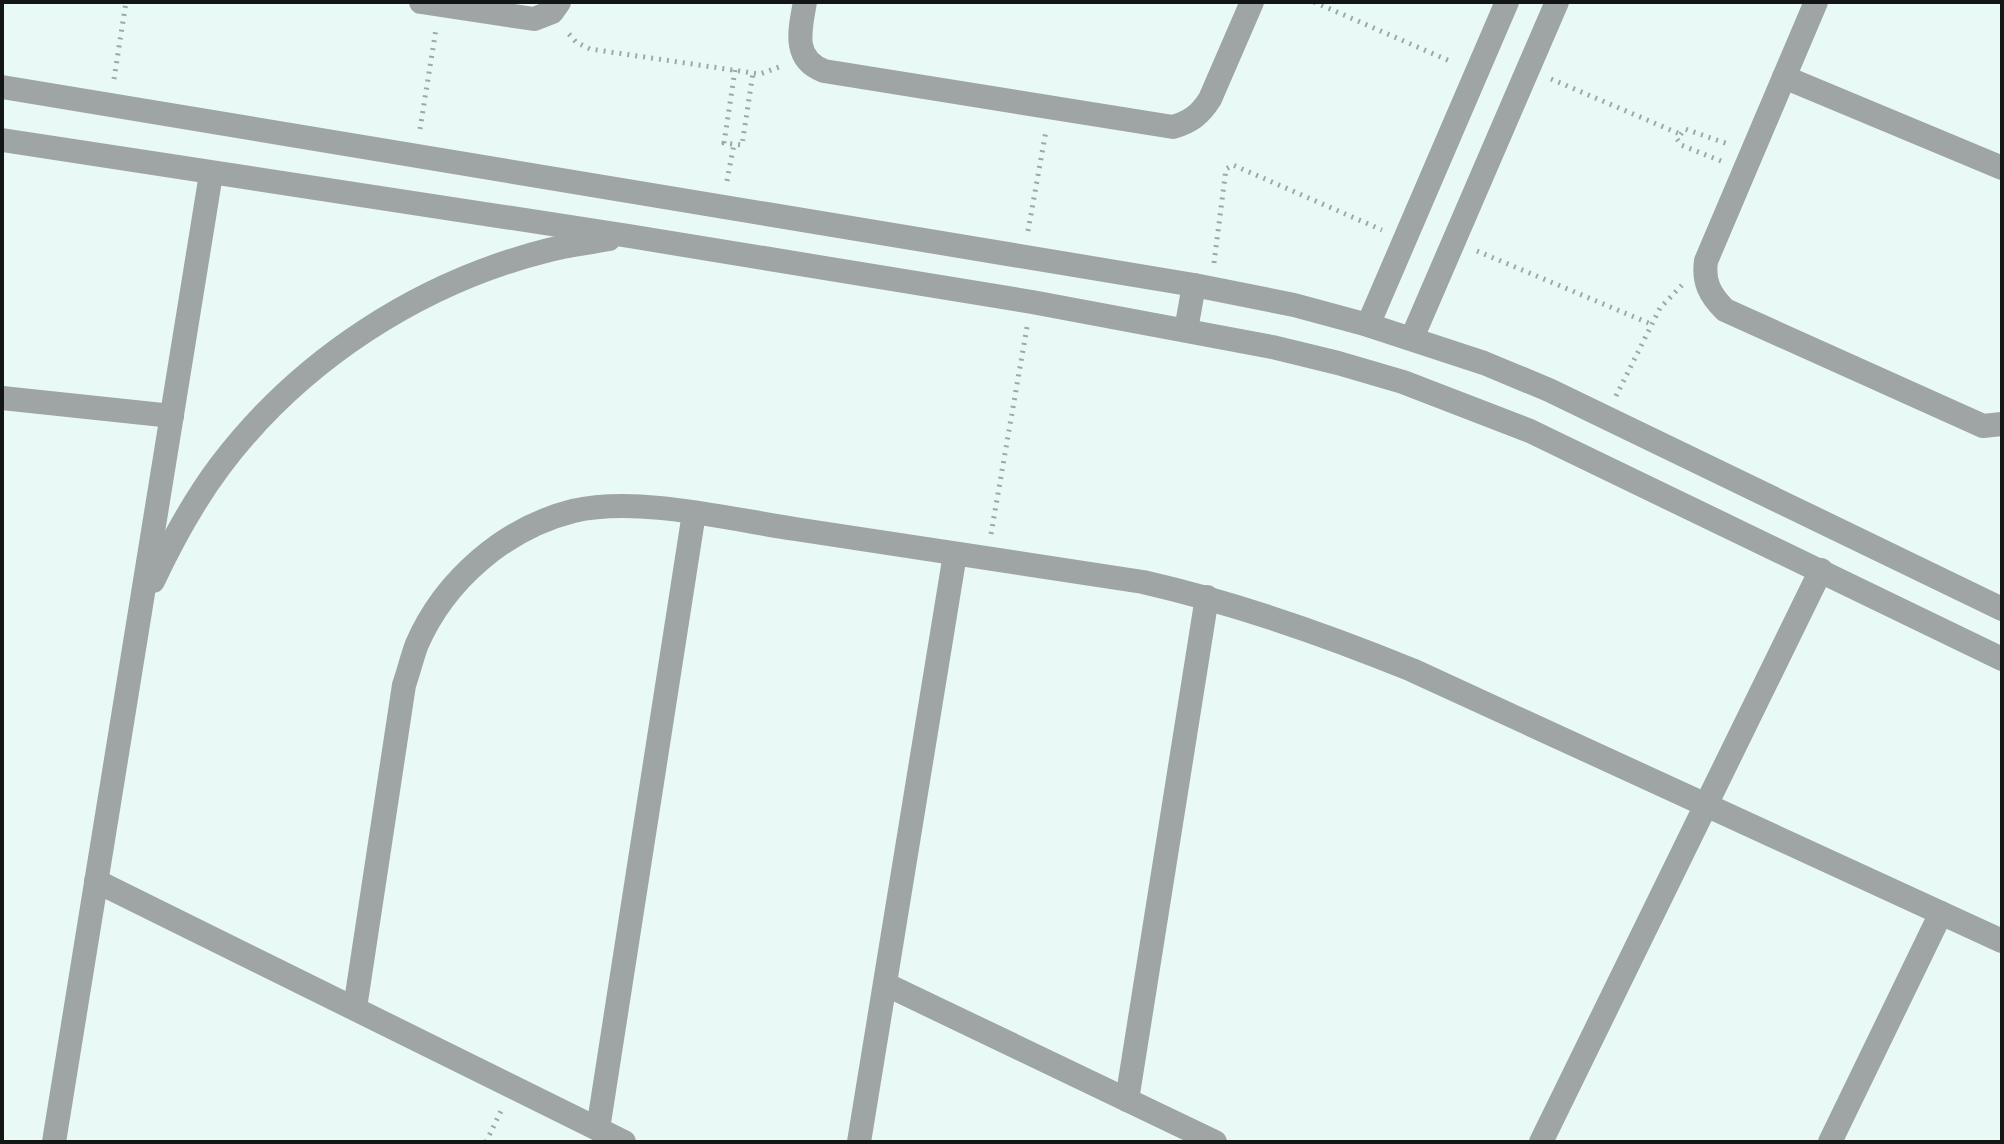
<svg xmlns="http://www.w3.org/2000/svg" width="2004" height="1144" viewBox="0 0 2004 1144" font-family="'Roboto Condensed',sans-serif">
<rect width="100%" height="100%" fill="#e9f9f6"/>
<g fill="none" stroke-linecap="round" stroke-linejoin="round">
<g stroke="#9da9a6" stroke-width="5" stroke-dasharray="2 6" stroke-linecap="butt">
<path d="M1314,2l138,60"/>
<path d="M569,34l7,8 14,7 170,25 22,-8"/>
<path d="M735,70l-11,73 18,2 11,-72"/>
<path d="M114,79l12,-77"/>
<path d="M1551,79l129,55"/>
<path d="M420,129l16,-100"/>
<path d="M1721,161l-40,-16 -4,-6 8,-10 43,15"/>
<path d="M727,181l7,-37"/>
<path d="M1028,231l18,-100"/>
<path d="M1477,251l174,73"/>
<path d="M1214,263l12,-94 7,-4 149,65"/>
<path d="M1616,396l44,-88 22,-23"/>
<path d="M991,534l36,-207"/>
<path d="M486,1142l15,-31"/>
</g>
<g stroke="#9fa5a4" stroke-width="24">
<path d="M421,2l113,17 18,-7 7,-10"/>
<path d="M805,2c-5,28 -13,57 19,69l349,56c17,-5 27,-12 37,-28l42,-97"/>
<path d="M1816,2l-110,259c-3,21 4,34 19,49l258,116 19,-2"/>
<path d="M1784,77l218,91"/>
<path d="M2,87l1192,198 100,20 74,20 116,38 65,27 453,219"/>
<path d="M2,140l627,96 403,66 240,45 66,16 65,19 127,49 472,228"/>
<path d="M1368,325l139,-323"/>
<path d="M1186,330l8,-45"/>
<path d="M1412,338l145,-336"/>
<path d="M2,398l170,18"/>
<path d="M153,581c19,-40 40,-79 67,-115 80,-106 200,-184 329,-216 19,-5 40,-7 60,-11"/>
<path d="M96,881l528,261"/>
<path d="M885,984l330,158"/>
<path d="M355,1008l49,-323c5,-14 8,-28 13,-41 28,-64 88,-116 156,-133 66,-15 155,8 222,18 116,18 232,36 348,53 92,21 181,52 269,88l590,271"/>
<path d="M1127,1100l80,-503"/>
<path d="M598,1129l96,-616"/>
<path d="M54,1142l157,-968"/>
<path d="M859,1142l96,-588"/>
<path d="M1541,1142l280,-572"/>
<path d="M1830,1142l111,-229"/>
</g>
</g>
<rect width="2004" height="1144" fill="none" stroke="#121716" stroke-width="8"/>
</svg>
